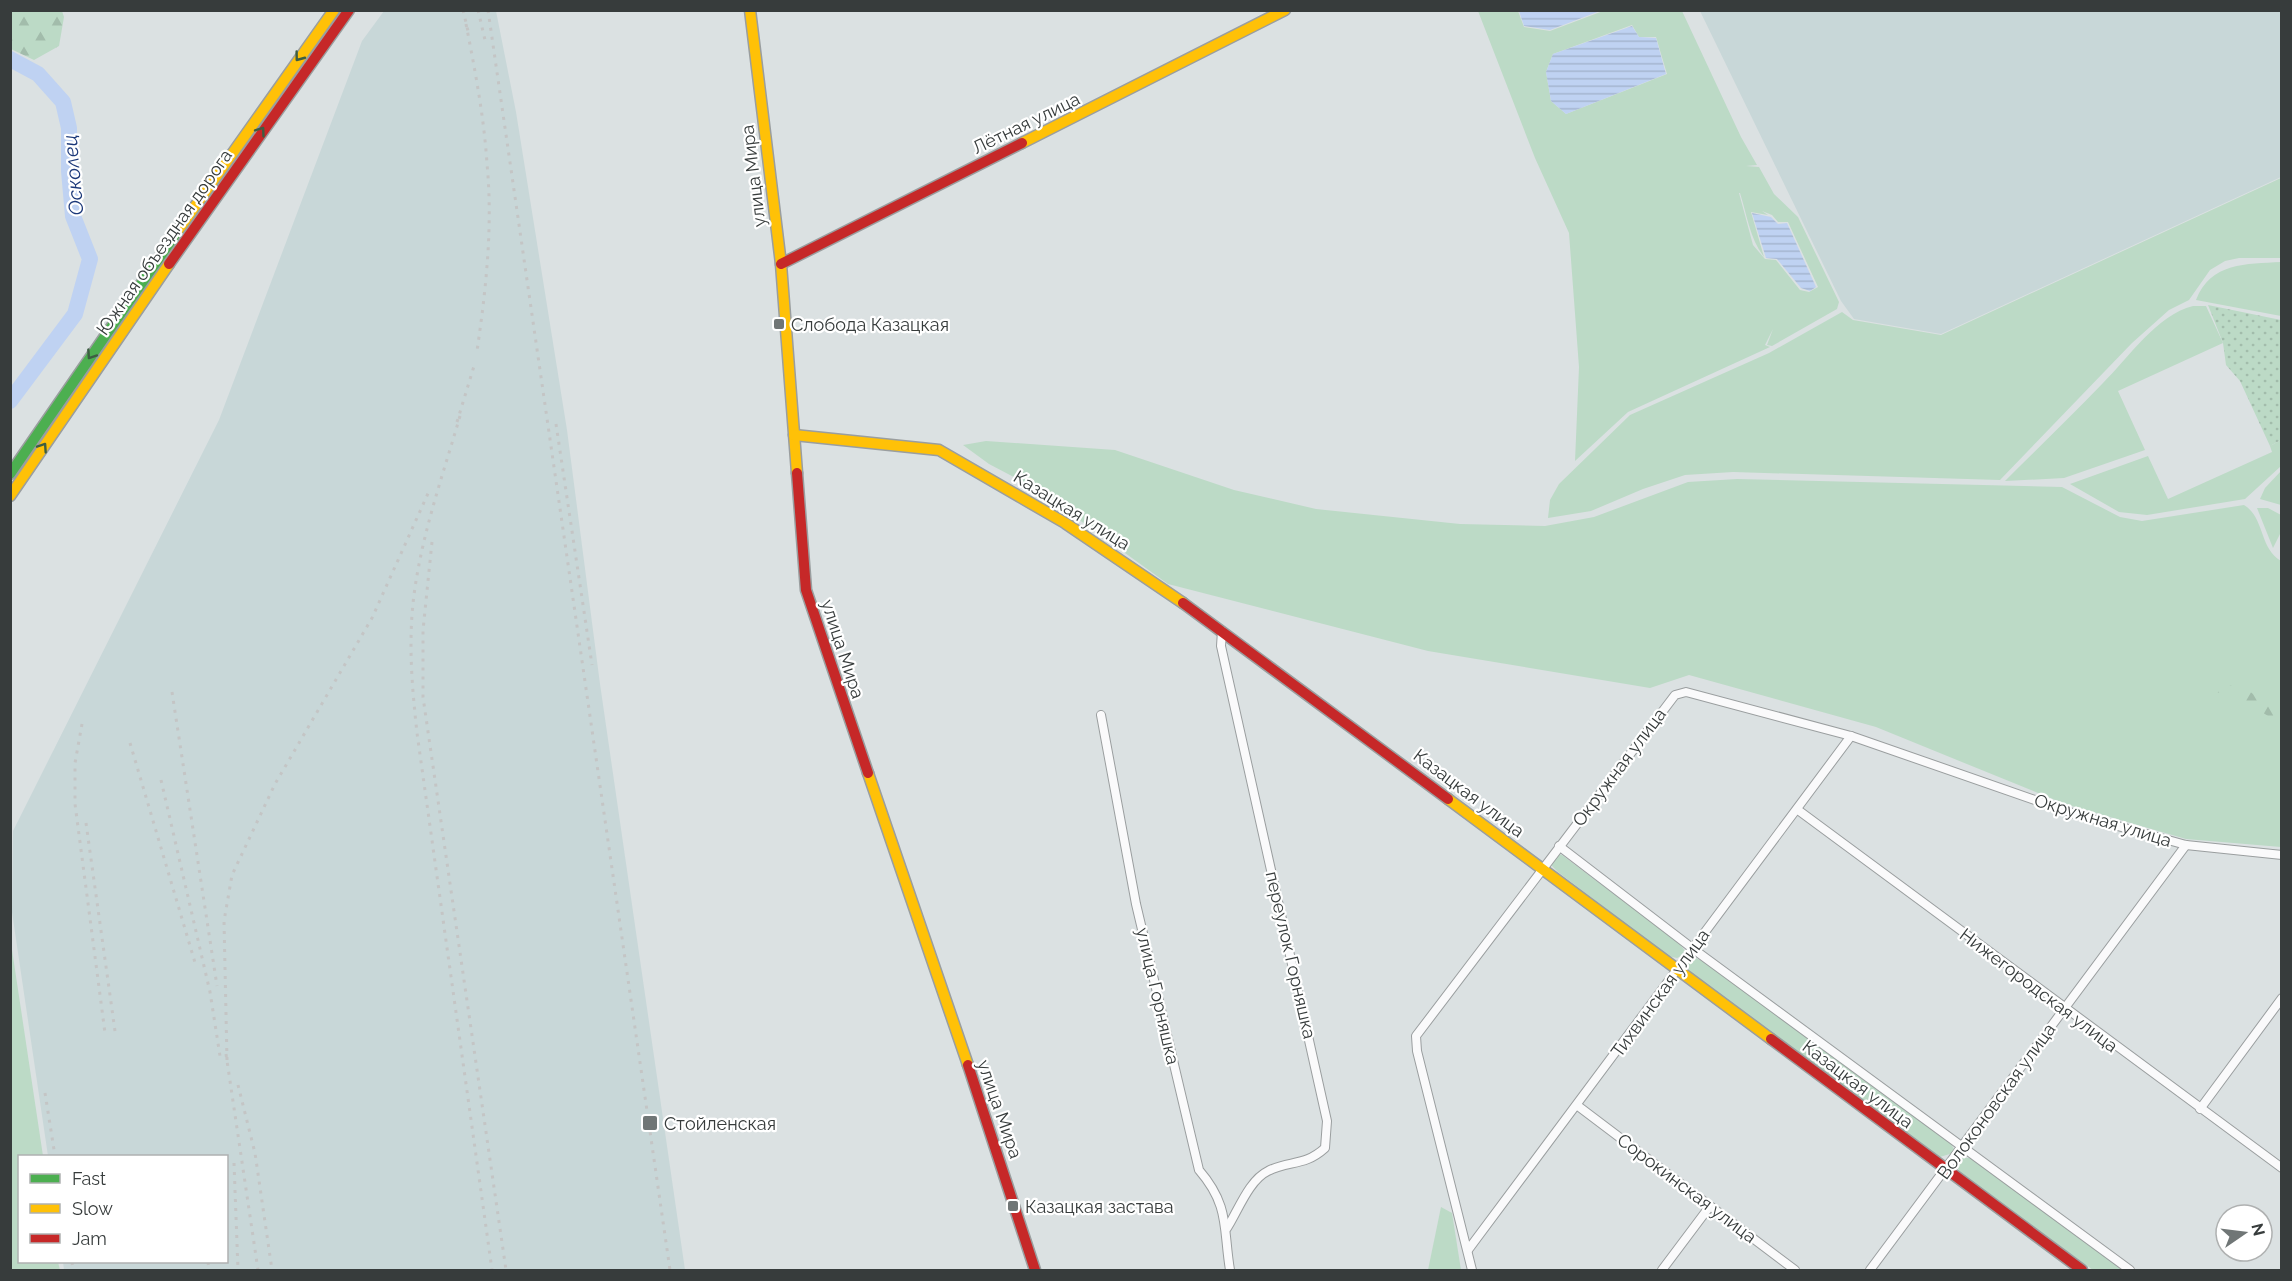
<svg xmlns="http://www.w3.org/2000/svg" width="2292" height="1281" viewBox="0 0 2292 1281" font-family="Raleway,sans-serif">
<defs>
<pattern id="forest-firs" width="22" height="20" patternUnits="userSpaceOnUse" patternTransform="scale(1.5)"><rect width="22" height="20" fill="#bcdac6"/><path d="M5 1l3.5 6h-7zM16 11l3.5 6h-7z" fill="#a2bcab"/></pattern>
<pattern id="garden-dots" width="8" height="8" patternUnits="userSpaceOnUse" patternTransform="scale(1.5)"><rect width="8" height="8" fill="#bcdac6"/><path d="M2 2h.1M6 6h.1" fill="none" stroke="#a2bcab" stroke-width="1.8" stroke-linecap="round"/></pattern>
<pattern id="water-rules" width="6" height="5" patternUnits="userSpaceOnUse" patternTransform="scale(1.5)"><rect width="6" height="5" fill="#bfd2f2"/><path d="M0 2.5h6" fill="none" stroke="#a5b5d0"/></pattern>
</defs>
<rect width="100%" height="100%" fill="#dbe1e2"/>
<g fill="#c8d7d8">
<path d="M384,11h112l20,101 51,318 33,254 85,586h-621l-1,-8h163v-106h-178l-36,-244 1,-81 206,-411 143,-379z"/>
<path d="M1700,11h581v166l-340,157 -87,-15 -13,-18z"/>
</g>
<g fill="#bcdac6" fill-rule="evenodd">
<path d="M1478,11h40l6,16 26,4 53,-20h79l59,126 16,28 -11,1 13,1 15,27 24,23 41,85 -2,7 -65,37 -5,-1 6,-16 -8,16 5,2 -142,65 -53,49 4,-94 -10,-134 -34,-75zM1632,25l7,12h17l11,37 -101,40 -15,-13 -5,-29 7,-18zM1739,193h1c7,22 10,46 24,64l-13,-45 17,3 -6,-4 10,4 6,7h10l30,65 -9,5 -9,-2 -24,-30 -11,-1 -12,-14z"/>
<path d="M2281,178v80h-42l-14,3 -15,9 -21,30 -20,10 -37,33 -132,137 -267,-8 -48,3 -42,14 -52,22 -43,7 2,-18 9,-16 71,-69 139,-62 73,-41 11,8 88,15z"/>
<path d="M2281,262v54l-85,-16c15,-38 50,-36 85,-38z"/>
<path d="M2193,306h13l17,37 -105,48 27,59 -81,28 -59,3c33,-33 66,-65 98,-98 25,-25 54,-68 90,-77z"/>
<path d="M2281,440v26l-36,33 -98,16 -28,-3 -49,-28 78,-28 20,43 104,-47 -2,-6z"/>
<path d="M986,441l129,9 119,40 82,19 144,15 85,2 49,-9 94,-35 49,-3 325,8 58,30 22,4 102,-16c21,13 15,43 37,56v286l-95,-8 -121,-35 -189,-77 -187,-52 -39,13 -222,-37 -260,-67 -133,-96 -46,-24 -26,-19z"/>
<path d="M2281,471v34l-21,-6 5,-11z"/>
<path d="M2257,508h11l13,7v17l-8,16z"/>
<path d="M1557,854l5,1 117,88 6,8 -2,4 -6,3 -9,-2 -110,-84 -6,-6 -1,-5z"/>
<path d="M11,943l32,213h-23v106h38l2,8h-49z"/>
<path d="M1693,957l10,4 246,180 5,8 -1,4 -13,4 -8,-5 -240,-179 -6,-7z"/>
<path d="M1962,1158h9l153,112h-31l-132,-96 -4,-7z"/>
<path d="M1441,1207l11,6 9,57h-33z"/>
</g>
<g fill="url(#forest-firs)">
<path d="M10,11h52l2,6 -5,29 -25,14 -23,-11z"/>
<path d="M2219,683l18,4 2,5 10,-1 28,20 4,3v14l-5,-7 -46,-29 -22,1 1,-7z"/>
</g>
<path fill="url(#garden-dots)" d="M2208,305l73,15v120l-11,6 -30,-65 -14,-16 -3,-22z"/>
<g fill="url(#water-rules)">
<path d="M1519,11v-1l81,1 -50,19 -26,-4z"/>
<path d="M1632,26l7,11 17,1 10,36 -100,40 -15,-13 -5,-29 7,-18z"/>
<path d="M1752,213l19,4 7,7 9,-1 29,64 -6,4 -9,-3 -24,-29 -11,-1z"/>
</g>
<g fill="none" stroke-linecap="round" stroke-linejoin="round">
<path stroke="#bfd2f2" stroke-width="16" d="M10,59l28,15 25,28 6,26v43l4,45 17,43 -15,55 -65,87"/>
<g stroke="#9a9e9f" stroke-width="10">
<g id="street">
<path d="M1222,631l-1,15 106,475 -2,27c-21,19 -36,12 -57,23 -19,9 -30,40 -41,57"/>
<path d="M1101,715l35,189 63,266c31,36 24,58 31,100"/>
<path d="M1798,810l484,358"/>
<path d="M1559,846l133,102 438,322"/>
<path d="M1578,1106l217,164"/>
<path d="M2200,1109l82,-111"/>
<path d="M1468,1250l383,-514"/>
<path d="M1472,1270l-55,-219 -1,-15 259,-341 11,-3 165,44 227,79 108,30 96,10"/>
<path d="M1662,1270l48,-64"/>
<path d="M1870,1270l316,-425"/>
</g>
</g>
<g stroke="#9a9e9f" stroke-width="13">
<path id="fast" d="M10,474l169,-245"/>
</g>
<g stroke="#9a9e9f" stroke-width="13">
<g id="slow">
<path d="M750,10l31,254 16,209"/>
<path d="M1022,143l263,-133"/>
<path d="M179,229l155,-219"/>
<path d="M794,435l145,15 126,73 118,80"/>
<path d="M10,496l159,-232"/>
<path d="M868,773l100,292"/>
<path d="M1448,799l323,240"/>
</g>
</g>
<g stroke="#9a9e9f" stroke-width="13">
<g id="jam">
<path d="M169,264l180,-254"/>
<path d="M781,264l241,-121"/>
<path d="M797,473l9,117 62,183"/>
<path d="M1183,603l265,196"/>
<path d="M1771,1039l311,231"/>
<path d="M968,1065l67,205"/>
</g>
</g>
<use href="#street" stroke="#fafafb" stroke-width="8"/>
<use href="#fast" stroke="#4caf50" stroke-width="10"/>
<use href="#slow" stroke="#ffc107" stroke-width="10"/>
<use href="#jam" stroke="#c62828" stroke-width="10"/>
<g stroke="#c4c5c5" stroke-width="3" stroke-dasharray="3 6" stroke-linecap="butt">
<path d="M463,10l5,21"/>
<path d="M478,10l7,30"/>
<path d="M488,10l182,1260"/>
<path d="M466,24c9,46 18,93 21,140 6,62 -1,125 -10,187"/>
<path d="M460,416c-17,59 -38,117 -46,179 -6,46 -2,92 3,138l75,537"/>
<path d="M457,422l17,-56"/>
<path d="M556,424l36,241"/>
<path d="M432,542l-9,88v67l83,573"/>
<path d="M172,692l45,294"/>
<path d="M82,724l-7,39v41l30,229"/>
<path d="M130,743l66,223"/>
<path d="M161,780l49,212 10,64"/>
<path d="M86,823l29,208"/>
<path d="M226,1054l32,216"/>
<path d="M227,1060l-3,-139 8,-46 43,-91 97,-166 58,-129"/>
<path d="M238,1085l17,68 17,117"/>
<path d="M45,1093l10,63"/>
<path d="M234,1163l4,107"/>
<path d="M72,1262l1,8"/>
<path d="M208,1262l1,8"/>
</g>
</g>
<defs><path id="oneway-chevron" d="M-2-3.5L2.5 0L-2 3.5" fill="none" stroke-width="1.6" stroke-linecap="round" stroke-linejoin="round" transform="scale(1.5)"/></defs>
<g stroke="#3d5e42">
<use href="#oneway-chevron" transform="translate(299 57) rotate(127)"/>
<use href="#oneway-chevron" transform="translate(261 131) rotate(-54)"/>
<use href="#oneway-chevron" transform="translate(91 355) rotate(124)"/>
<use href="#oneway-chevron" transform="translate(43 447) rotate(-56)"/>
</g>
<g fill="#707676" stroke="#fff" stroke-width="2">
<rect x="773" y="318" width="12" height="12" rx="3"/>
<rect x="642" y="1115" width="16" height="16" rx="3"/>
<rect x="1007" y="1200" width="12" height="12" rx="3"/>
</g>
<g text-anchor="middle" dominant-baseline="central" stroke-width="4.5" stroke-linejoin="round" paint-order="stroke">
<g font-size="18" fill="#373c3c" stroke="#fff">
<text transform="translate(1026 123) rotate(-26)">Лётная улица</text>
<text transform="translate(753 176) rotate(-97)">улица Мира</text>
<text transform="translate(164 242) rotate(-55)">Южная объездная дорога</text>
<text transform="translate(1072 510) rotate(32)">Казацкая улица</text>
<text transform="translate(843 649) rotate(72)">улица Мира</text>
<text transform="translate(1619 767) rotate(-53)">Окружная улица</text>
<text transform="translate(1469 793) rotate(37)">Казацкая улица</text>
<text transform="translate(2103 820) rotate(17)">Окружная улица</text>
<text transform="translate(1291 955) rotate(77)">переулок Горняшка</text>
<text transform="translate(2039 990) rotate(37)">Нижегородская улица</text>
<text transform="translate(1660 993) rotate(-54)">Тихвинская улица</text>
<text transform="translate(1158 996) rotate(77)">улица Горняшка</text>
<text transform="translate(1858 1084) rotate(37)">Казацкая улица</text>
<text transform="translate(1996 1101) rotate(-54)">Волоконовская улица</text>
<text transform="translate(1000 1109) rotate(71)">улица Мира</text>
<text transform="translate(1687 1188) rotate(37)">Сорокинская улица</text>
</g>
<g font-size="18" fill="#373c3c" stroke="#fff" text-anchor="start">
<text x="791" y="324">Слобода Казацкая</text>
<text x="664" y="1123">Стойленская</text>
<text x="1025" y="1206">Казацкая застава</text>
</g>
<g font-size="20" font-style="italic" fill="#1b3879" stroke="#fff">
<text transform="translate(73 175) rotate(-95)">Осколец</text>
</g>
</g>
<rect width="2292" height="1281" fill="none" stroke="#373c3c" stroke-width="24"/>
<rect x="18" y="1155" width="210" height="108" fill="#ffffff" stroke="#afb1b1" stroke-width="1.5"/>
<rect x="30" y="1174" width="30" height="9" fill="#4caf50" stroke="#afb1b1" stroke-width="1.5"/>
<text x="72" y="1185" font-size="18" fill="#373c3c">Fast</text>
<rect x="30" y="1204" width="30" height="9" fill="#ffc107" stroke="#afb1b1" stroke-width="1.5"/>
<text x="72" y="1215" font-size="18" fill="#373c3c">Slow</text>
<rect x="30" y="1234" width="30" height="9" fill="#c62828" stroke="#afb1b1" stroke-width="1.5"/>
<text x="72" y="1245" font-size="18" fill="#373c3c">Jam</text>
<g transform="translate(2244 1233) rotate(76)"><circle r="28" fill="#ffffff" stroke="#afb1b1" stroke-width="1.5"/>
<path d="M0-4.5L10 22L0 15L-10 22Z" fill="#707676"/>
<text y="-9" font-size="16" font-weight="bold" text-anchor="middle" fill="#373c3c">N</text>
</g>
</svg>
